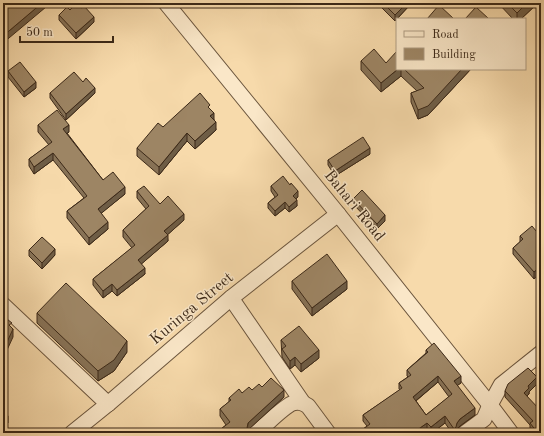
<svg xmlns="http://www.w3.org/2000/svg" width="544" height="436" viewBox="0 0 544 436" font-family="'Old Standard TT',serif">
<rect width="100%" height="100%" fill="#f7daab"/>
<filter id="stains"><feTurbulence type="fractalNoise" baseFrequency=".005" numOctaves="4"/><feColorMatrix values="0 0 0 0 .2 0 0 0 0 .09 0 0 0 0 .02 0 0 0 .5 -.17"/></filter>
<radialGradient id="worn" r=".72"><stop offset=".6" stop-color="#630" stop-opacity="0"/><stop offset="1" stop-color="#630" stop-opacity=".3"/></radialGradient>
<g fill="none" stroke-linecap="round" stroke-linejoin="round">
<g stroke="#6b553d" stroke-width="17">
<g id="street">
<path d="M166,3l172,211 152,191 21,28"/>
<path d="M231,298l72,105"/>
<path d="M3,305l105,99"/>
<path d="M72,433l36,-29 123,-106 107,-84"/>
<path d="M256,433c9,-7 28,-27 37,-30 6,-2 10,0 15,3l20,27"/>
<path d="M465,433l19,-14 6,-14 11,-20 40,-32"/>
</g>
</g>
<use href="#street" stroke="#fae7c8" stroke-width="15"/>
</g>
<g fill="#877256" stroke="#3c2918" fill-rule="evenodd">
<path d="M377,3h32v3l-14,15z"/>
<path d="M498,3h40l-17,16h-8z"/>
<path d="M81,8l13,14 -18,17 -17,-19v-5l11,-5z"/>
<path d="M361,61l25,2 11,6h74l-43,46 -10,4 -7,-17v-9l6,-2 -16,-15 -20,16 -20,-22z"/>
<path d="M8,71l28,17 -12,9 -16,-20z"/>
<path d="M83,82l12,11 -29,27 -16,-22v-5z"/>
<path d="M210,109l4,11 2,10 -21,19 -8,-8 -28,34 -22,-19v-8l26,-21z"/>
<path d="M38,125l31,7 -2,1 36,47 22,14 -24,19 7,16 -19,16 -22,-27v-7l17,-13 -31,-38 -19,14 -5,-8v-7l20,-14 -11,-13z"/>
<path d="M370,154l-35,22 -7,-11v-5z"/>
<path d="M271,186l27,11 -2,2 1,7 -8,6 -4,-4 -10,8 -7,-8v-5l7,-6 -4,-6z"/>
<path d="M137,191l23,13 24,16 -17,15 1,6 -27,23 4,10 -28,22 -5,-5 -9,7 -10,-13v-6l39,-31 -9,-11v-7l23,-21 -9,-11z"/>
<path d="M353,199l32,22 -8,8 -24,-25z"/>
<path d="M520,236l21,1 -7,42 -21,-25v-6l7,-6z"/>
<path d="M29,250l26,5 -13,14 -13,-13z"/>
<path d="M292,281l55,8 -35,27 -20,-27z"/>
<path d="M37,313l90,39 -13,19 -16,10 -61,-58z"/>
<path d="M281,340l38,18 -18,14 -6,-7 -5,4 -8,-12z"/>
<path d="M426,350l35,33 -4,2 18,30 -15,11 -3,3 -1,4h-4l-7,-10 -13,10h-2l-3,-4 -5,4h-60v-3l5,-4 -4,-5v-6l37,-25 -1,-1v-6l9,-6 -1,-1v-6l19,-17zM438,382l11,15 -23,18 -10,-14z"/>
<path d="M537,384l-8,8v2l-2,2 14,37h-8l-3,-3v-5l-25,-28v-6z"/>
<path d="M262,387l22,10 -36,32 2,4h-29v-4l5,-4 -6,-9v-7l9,-7v-4l13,-5z"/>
</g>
<g fill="#6e5d46" stroke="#3c2918">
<path d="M42,3h4v4l-43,36v-7z"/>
<path d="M407,3h2v3l-14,15v-6z"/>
<path d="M527,3h11l-17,16h-4v-6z"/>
<path d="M94,17v5l-18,17v-6z"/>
<path d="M398,69h3v7l-20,16v-9z"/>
<path d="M462,69h9l-43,46 -10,4v-9z"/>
<path d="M36,82v6l-12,9v-5z"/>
<path d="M95,88v5l-29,27v-6z"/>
<path d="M214,113v8l-4,-5z"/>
<path d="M216,122v8l-21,19v-8z"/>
<path d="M69,125v7l-6,4v-7z"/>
<path d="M187,133v8l-28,34v-8z"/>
<path d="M370,148v6l-35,22v-5z"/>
<path d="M53,153v7l-19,14v-7z"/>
<path d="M125,187v7l-27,22v-7z"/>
<path d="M298,191v6l-5,4v-5z"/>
<path d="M297,200v6l-8,6v-5z"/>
<path d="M285,202v6l-10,8v-5z"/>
<path d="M184,214v6l-20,18v-7z"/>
<path d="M385,215v6l-8,8v-5z"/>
<path d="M108,222v7l-19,16v-7z"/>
<path d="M168,235v6l-30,26v-7z"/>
<path d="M55,249v6l-13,14v-6z"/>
<path d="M541,266v7l-7,6v-7z"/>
<path d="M145,268v6l-28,22v-6z"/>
<path d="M347,281v8l-35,27v-8z"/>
<path d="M112,284v7l-9,7v-7z"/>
<path d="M13,329v8l-6,13 -4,2v-8z"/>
<path d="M127,341v11l-13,19 -16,10v-10z"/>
<path d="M319,350v8l-18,14v-8z"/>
<path d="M295,357v8l-5,4v-8z"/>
<path d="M438,376v6l-25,21v-6z"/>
<path d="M461,376v7l-7,5v-7z"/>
<path d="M537,377v7l-8,8v2l-5,5v-6l4,-7z"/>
<path d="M284,390v7l-36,33 -1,3 1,-10z"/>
<path d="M475,408v7l-15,11 -3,3 -1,4h-2v-4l3,-6 3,-4z"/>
<path d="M8,416v7l-4,4v6h-1v-12z"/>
<path d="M445,416v7l-13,10h-1v-6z"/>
<path d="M427,423v6l-5,4h-9z"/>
</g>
<g fill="#9d8564" stroke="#3c2918" fill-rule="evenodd">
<path d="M3,3h39l-39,33z"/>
<path d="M76,3l5,5 3,-2 10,11 -18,16 -17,-18 8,-8 3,3z"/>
<path d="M383,3h24l-12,12z"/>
<path d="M507,3h20l-10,10z"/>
<path d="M439,5l15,14h-27z"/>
<path d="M476,7l13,12h-24z"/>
<path d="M374,49l12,14 11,-12v18h1l-17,14 -20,-22z"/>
<path d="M20,62l16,20 -12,10 -16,-21z"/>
<path d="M404,69h58l-34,37 -10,4 -7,-17 13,-5z"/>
<path d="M74,72l9,10 3,-4 9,10 -29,26 -16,-21z"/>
<path d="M200,93l10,12 -2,2 6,6 -4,3 6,6 -21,19 -8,-8 -28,34 -22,-19 21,-25 5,4z"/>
<path d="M57,110l12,15 -6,4 40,51 10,-8 12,15 -27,22 10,13 -19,16 -22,-27 20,-15 -34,-43 -19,14 -5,-8 23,-17 -14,-17z"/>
<path d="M363,137l7,11 -35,23 -7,-11z"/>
<path d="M283,176l7,9 1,-2 7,8 -5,5 4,4 -8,7 -4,-5 -10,9 -7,-8 10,-8 -7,-9z"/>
<path d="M144,186l16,18 8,-8 16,18 -20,17 4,4 -30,25 7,8 -28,22 -5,-6 -9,7 -10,-12 42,-34 -12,-15 26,-24 -12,-15z"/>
<path d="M362,190l23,25 -8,9 -24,-25z"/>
<path d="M532,226l9,11v29l-7,6 -21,-24 10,-9 -3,-3z"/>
<path d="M42,237l13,12 -13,14 -13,-13z"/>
<path d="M327,254l20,27 -35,27 -20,-27z"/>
<path d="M66,283l61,58 -13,19 -16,11 -61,-58z"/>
<path d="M3,315l4,4 5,4 -3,2 4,4 -6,13 -4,2z"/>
<path d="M299,326l20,24 -18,14 -6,-7 -5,4 -8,-12 4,-3 -5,-6z"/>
<path d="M434,343l27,33 -7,5 21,27 -15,11 -3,4 -1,4 -2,2 -9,-13 -14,11 -4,-4 -14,10h-22l-1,-1 -1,1h-24l-3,-3 8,-6 -7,-9 39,-27 -3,-5 12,-8 -4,-5 21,-18 -2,-2zM438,376l14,18 -26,21 -13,-18z"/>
<path d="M528,368l9,9 -9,9 1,2 -5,5 17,18v22h-4v-1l-7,-9 3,-2 -28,-30 3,-7z"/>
<path d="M271,378l13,12 -36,33 -1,5 3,5h-25l-4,-4 9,-7 -10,-13 11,-9 -2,-2 10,-9 3,4 7,-6 3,3 7,-6 3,3z"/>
<path d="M3,410l5,6 -5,5z"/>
</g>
<g text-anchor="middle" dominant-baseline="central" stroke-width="3" stroke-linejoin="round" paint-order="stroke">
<g font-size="16" fill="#3c2918" stroke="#fae7c8">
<text transform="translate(354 206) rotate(51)">Bahari Road</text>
<text transform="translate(192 309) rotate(-40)">Kuringa Street</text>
</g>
</g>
<rect width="544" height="436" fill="none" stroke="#f7daab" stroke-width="16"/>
<rect x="4" y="4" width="536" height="428" fill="none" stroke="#3c2918" stroke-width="2"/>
<rect x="8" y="8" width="528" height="420" fill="none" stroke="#3c2918"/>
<rect x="396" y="18" width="130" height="52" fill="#fae7c8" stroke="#ae9b82"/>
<rect x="404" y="31" width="20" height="6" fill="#fae7c8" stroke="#ae9b82"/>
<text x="432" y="38" font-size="12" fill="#3c2918">Road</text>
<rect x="404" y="48" width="20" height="12" fill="#9d8564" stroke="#ae9b82"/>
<text x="432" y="58" font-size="12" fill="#3c2918">Building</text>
<path d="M20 36v6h93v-6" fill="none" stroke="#3c2918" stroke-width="2"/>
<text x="26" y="36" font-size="12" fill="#3c2918" stroke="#fae7c8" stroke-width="3" paint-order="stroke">50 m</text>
<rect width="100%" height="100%" filter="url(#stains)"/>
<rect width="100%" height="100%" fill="url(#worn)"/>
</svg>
